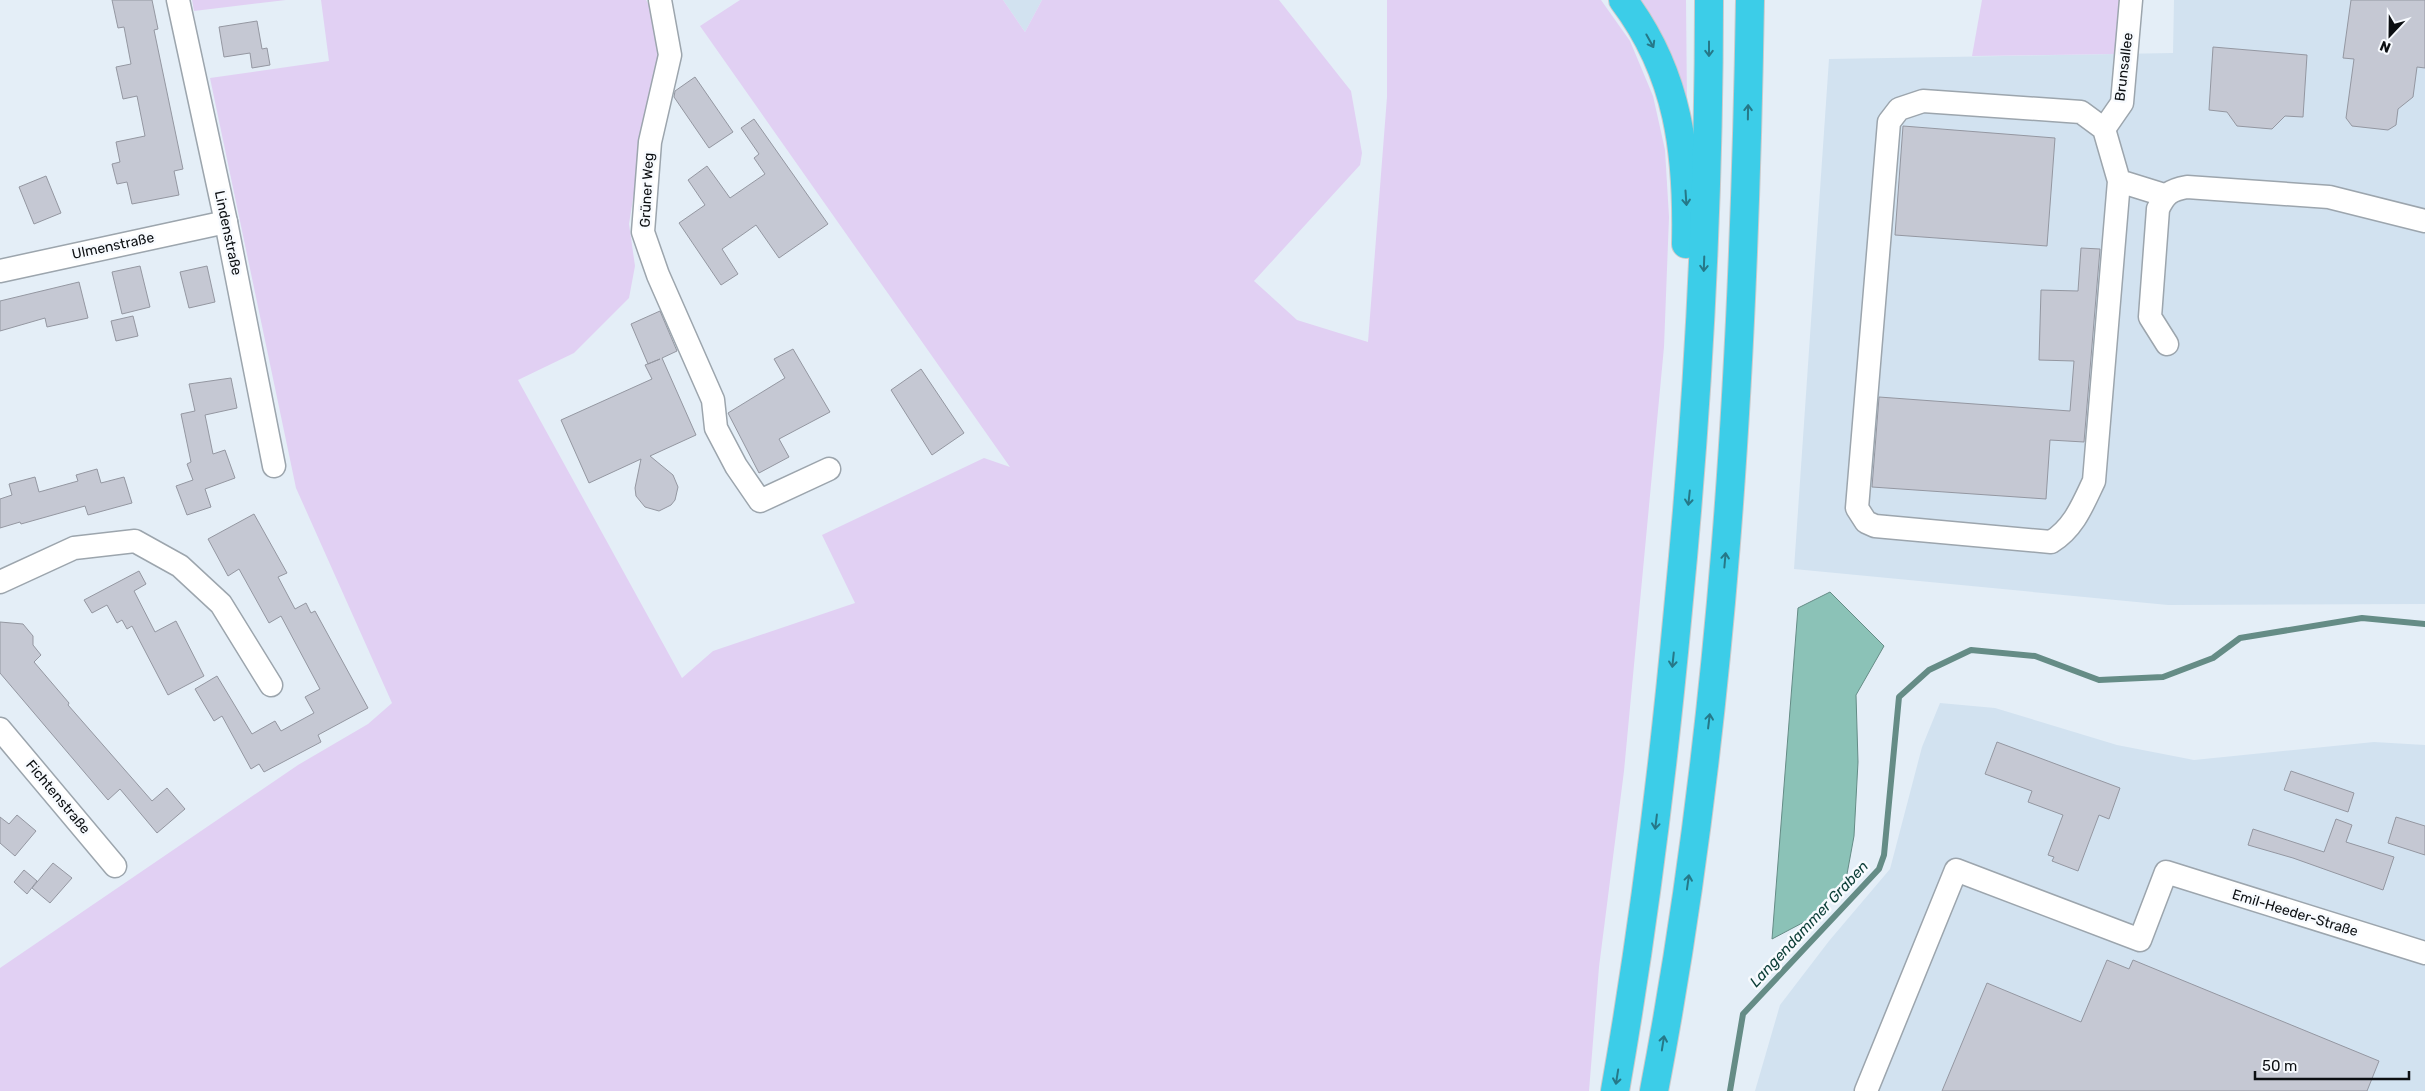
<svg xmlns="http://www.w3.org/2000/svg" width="2425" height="1091" viewBox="0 0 2425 1091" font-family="Rubik,sans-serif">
<rect width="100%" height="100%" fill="#e4eef7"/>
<g fill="#d2e2f0">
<path d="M1003,0h39l-17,32z"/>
<path d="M2174,0h251v604l-257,1 -374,-36 35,-510 344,-6z"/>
<path d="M1940,703l55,5 122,37 77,15 180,-18 51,3v346h-670l25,-86 49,-64 61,-72 32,-122z"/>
</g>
<g fill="#e1d0f3">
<path d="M192,0h94l-92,11z"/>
<path d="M321,0h325l3,5 13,46 -17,72 -16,101 6,42 -6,32 -55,55 -56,27 164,298 31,-27 142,-48 -33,-68 162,-77 26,9 -310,-441 40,-26h263l22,32 17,-32h237l72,91 11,62 -2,12 -106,116 43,39 71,22 19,-245v-97h214l29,41 23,55 12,54 4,67 -5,130 -40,424 -25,196 -10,124h-1589v-123l298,-203 70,-41 24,-21 -96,-215 -86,-410 119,-17z"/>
<path d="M1633,0h53l1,107z"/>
<path d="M1982,0h138l-5,54 -143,2z"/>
</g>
<path fill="#8bc2b7" stroke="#658c86" d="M1830,592l54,54 -28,49 2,67 -4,74 -9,49 -39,36 -34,18 26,-331z"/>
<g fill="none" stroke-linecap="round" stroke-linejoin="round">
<path stroke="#658c86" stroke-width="6" d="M1730,1091l13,-77 136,-145 5,-14 15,-158 30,-27 42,-20 64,6 64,24 64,-3 50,-19 27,-20 122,-20 63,6"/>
</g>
<g fill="#c5c8d3" stroke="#9497a1">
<path d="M112,0h40l6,29 -4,1 29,139 -9,2 5,24 -47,9 -5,-22 -10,2 -5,-20 8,-2 -4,-20 29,-6 -8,-40 -14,3 -7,-32 15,-3 -7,-37 -6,1z"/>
<path d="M2351,0h74v68l-8,-1 -4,30 -15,12 -2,16 -8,5 -36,-4 -6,-8 8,-59 -11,-1z"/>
<path d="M257,21l5,28 5,-1 3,17 -18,3 -2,-15 -26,4 -5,-30z"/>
<path d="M2213,47l94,8 -4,62 -18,-1 -13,13 -35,-3 -10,-14 -18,-2z"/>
<path d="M695,77l38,55 -24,16 -35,-51 1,-6z"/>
<path d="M754,119l74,105 -49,34 -23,-33 -34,24 16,25 -17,11 -42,-62 26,-18 -17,-25 19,-14 23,32 35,-24 -11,-16 5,-4 -18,-26z"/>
<path d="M1903,126l152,12 -8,108 -152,-11z"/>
<path d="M46,176l15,37 -27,11 -15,-37z"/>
<path d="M2081,248l19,1 -16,193 -34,-2 -4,59 -174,-12 7,-90 191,14 4,-50 -35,-1 2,-70 37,1z"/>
<path d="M140,266l10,41 -28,7 -10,-42z"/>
<path d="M207,266l8,36 -26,6 -9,-36z"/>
<path d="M79,282l9,36 -41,9 -2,-9 -45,13v-30z"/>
<path d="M660,311l17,40 -15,7 34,77 -46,21 23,19 5,12 -3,13 -4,5 -12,6 -14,-4 -9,-11 -1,-8 6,-29 -52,24 -28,-63 91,-41 -7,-14 15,-6 -12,5 -17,-40z"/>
<path d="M133,316l5,20 -22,5 -5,-20z"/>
<path d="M793,349l37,63 -51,27 10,18 -30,16 -31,-60 57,-35 -11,-19z"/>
<path d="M921,369l43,64 -32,22 -41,-65z"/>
<path d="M231,378l6,30 -32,7 8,39 12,-4 10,28 -30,11 6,18 -24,8 -11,-29 17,-6 -6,-16 4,-2 -10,-48 14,-3 -6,-27z"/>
<path d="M97,469l4,14 23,-6 8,26 -44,12 -3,-9 -64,18 -1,-2 -20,6v-29l12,-4 -3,-11 26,-7 4,15 39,-11 -2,-6z"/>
<path d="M254,514l33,59 -9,4 17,32 11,-6 5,10 4,-2 53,97 -50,27 3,7 -57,30 -5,-8 -8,5 -29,-53 -8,5 -19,-32 22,-13 35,58 23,-13 6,10 33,-18 -9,-16 15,-8 -39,-73 -12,7 -30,-54 -11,7 -20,-37z"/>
<path d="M139,571l7,13 -12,7 21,41 21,-11 28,55 -36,19 -36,-69 -5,3 -5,-9 -5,3 -10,-18 -15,8 -8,-13z"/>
<path d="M0,622l23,2 10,12v9l8,10 -7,7 35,41 -1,2 84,96 15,-13 18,21 -28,24 -37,-44 -12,11 -108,-127z"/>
<path d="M1997,742l123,46 -11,31 -10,-4 -21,56 -26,-10 2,-4 -6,-2 15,-40 -35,-13 4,-11 -47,-17z"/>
<path d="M2291,771l63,22 -6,19 -64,-22z"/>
<path d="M17,815l19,16 -21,25 -15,-13v-26l9,7z"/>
<path d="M2396,817l29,9v29l-37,-12z"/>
<path d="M2336,819l16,6 -6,17 48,15 -11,33 -90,-32 -45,-13 5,-16 71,23z"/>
<path d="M53,863l19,15 -22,25 -18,-15z"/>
<path d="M24,870l13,11 -10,13 -13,-12z"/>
<path d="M2107,960l22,9 4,-9 246,101 -12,30h-425l45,-108 94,39z"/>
</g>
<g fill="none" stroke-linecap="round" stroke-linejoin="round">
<g stroke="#9ca5ad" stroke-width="25">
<g id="minor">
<path d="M178,0l48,222 48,244"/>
<path d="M660,0l10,55 -20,87 -7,90 15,43 55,125 3,28 20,38 24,35 69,-32"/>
<path d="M2104,129l18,-26 9,-103"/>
<path d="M2119,181l-15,-52 -23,-17 -158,-11 -24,8 -10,13 -32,386 9,14 9,4 176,16c23,-14 32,-38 43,-61l25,-300 45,14"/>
<path d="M0,271l226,-49"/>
<path d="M2167,344l-17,-27 8,-108c7,-15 12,-19 29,-22l142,10 96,24"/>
<path d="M0,582l74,-34 61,-7 45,25 41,38 50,81"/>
<path d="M0,729l115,137"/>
<path d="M1866,1091l90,-221 184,70 26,-68 259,81"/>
</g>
</g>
<g stroke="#cacacb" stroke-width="30">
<g id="highway">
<path d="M1623,0c56,74 65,154 63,244"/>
<path d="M1615,1091c28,-159 48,-319 63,-481 20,-204 31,-405 31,-610"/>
<path d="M1654,1091c69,-360 90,-725 96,-1091"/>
</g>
</g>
<use href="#minor" stroke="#fff" stroke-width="22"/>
<use href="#highway" stroke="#3ccde8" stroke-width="28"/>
</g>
<defs><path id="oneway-shaft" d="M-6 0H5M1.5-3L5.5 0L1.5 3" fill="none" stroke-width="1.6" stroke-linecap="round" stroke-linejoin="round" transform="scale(1.25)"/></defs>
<g stroke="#267888">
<use href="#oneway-shaft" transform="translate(1650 41) rotate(61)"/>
<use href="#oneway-shaft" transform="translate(1709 49) rotate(90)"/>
<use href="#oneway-shaft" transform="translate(1748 112) rotate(-89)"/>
<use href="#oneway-shaft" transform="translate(1686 198) rotate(86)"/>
<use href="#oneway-shaft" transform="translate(1704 264) rotate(92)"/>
<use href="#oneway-shaft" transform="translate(1689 498) rotate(96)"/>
<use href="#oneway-shaft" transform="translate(1725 560) rotate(-85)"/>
<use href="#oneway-shaft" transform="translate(1673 660) rotate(96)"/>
<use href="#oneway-shaft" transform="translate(1709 721) rotate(-83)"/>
<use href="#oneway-shaft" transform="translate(1656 822) rotate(97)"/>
<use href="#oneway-shaft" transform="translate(1688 882) rotate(-82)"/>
<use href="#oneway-shaft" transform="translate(1663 1043) rotate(-81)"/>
<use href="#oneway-shaft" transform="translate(1617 1077) rotate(99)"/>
</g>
<g text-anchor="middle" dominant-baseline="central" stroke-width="5" stroke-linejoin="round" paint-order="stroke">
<g font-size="14" fill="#0c0f12" stroke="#f7fafe">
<text transform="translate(2124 67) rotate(-83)">Brunsallee</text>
<text transform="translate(647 190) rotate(-87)">Grüner Weg</text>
<text transform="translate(228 233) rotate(78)">Lindenstraße</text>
<text transform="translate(113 246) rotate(-12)">Ulmenstraße</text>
<text transform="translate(58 797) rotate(50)">Fichtenstraße</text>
<text transform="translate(2295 913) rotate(17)">Emil-Heeder-Straße</text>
</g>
<g font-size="15" font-style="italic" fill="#0b3d36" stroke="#f7fafe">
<text transform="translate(1809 924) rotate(-47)">Langendammer Graben</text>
</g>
</g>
<g transform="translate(2390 35) rotate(202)" stroke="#f7fafe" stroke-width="4" paint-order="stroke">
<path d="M0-4L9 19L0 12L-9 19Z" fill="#0c0f12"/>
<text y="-8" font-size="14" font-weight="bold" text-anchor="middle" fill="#0c0f12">N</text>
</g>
<path d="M2255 1071v8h154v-8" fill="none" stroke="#0c0f12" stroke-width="2.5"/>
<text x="2262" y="1071" font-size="15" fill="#0c0f12" stroke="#f7fafe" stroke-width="4" paint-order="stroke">50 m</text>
</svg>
